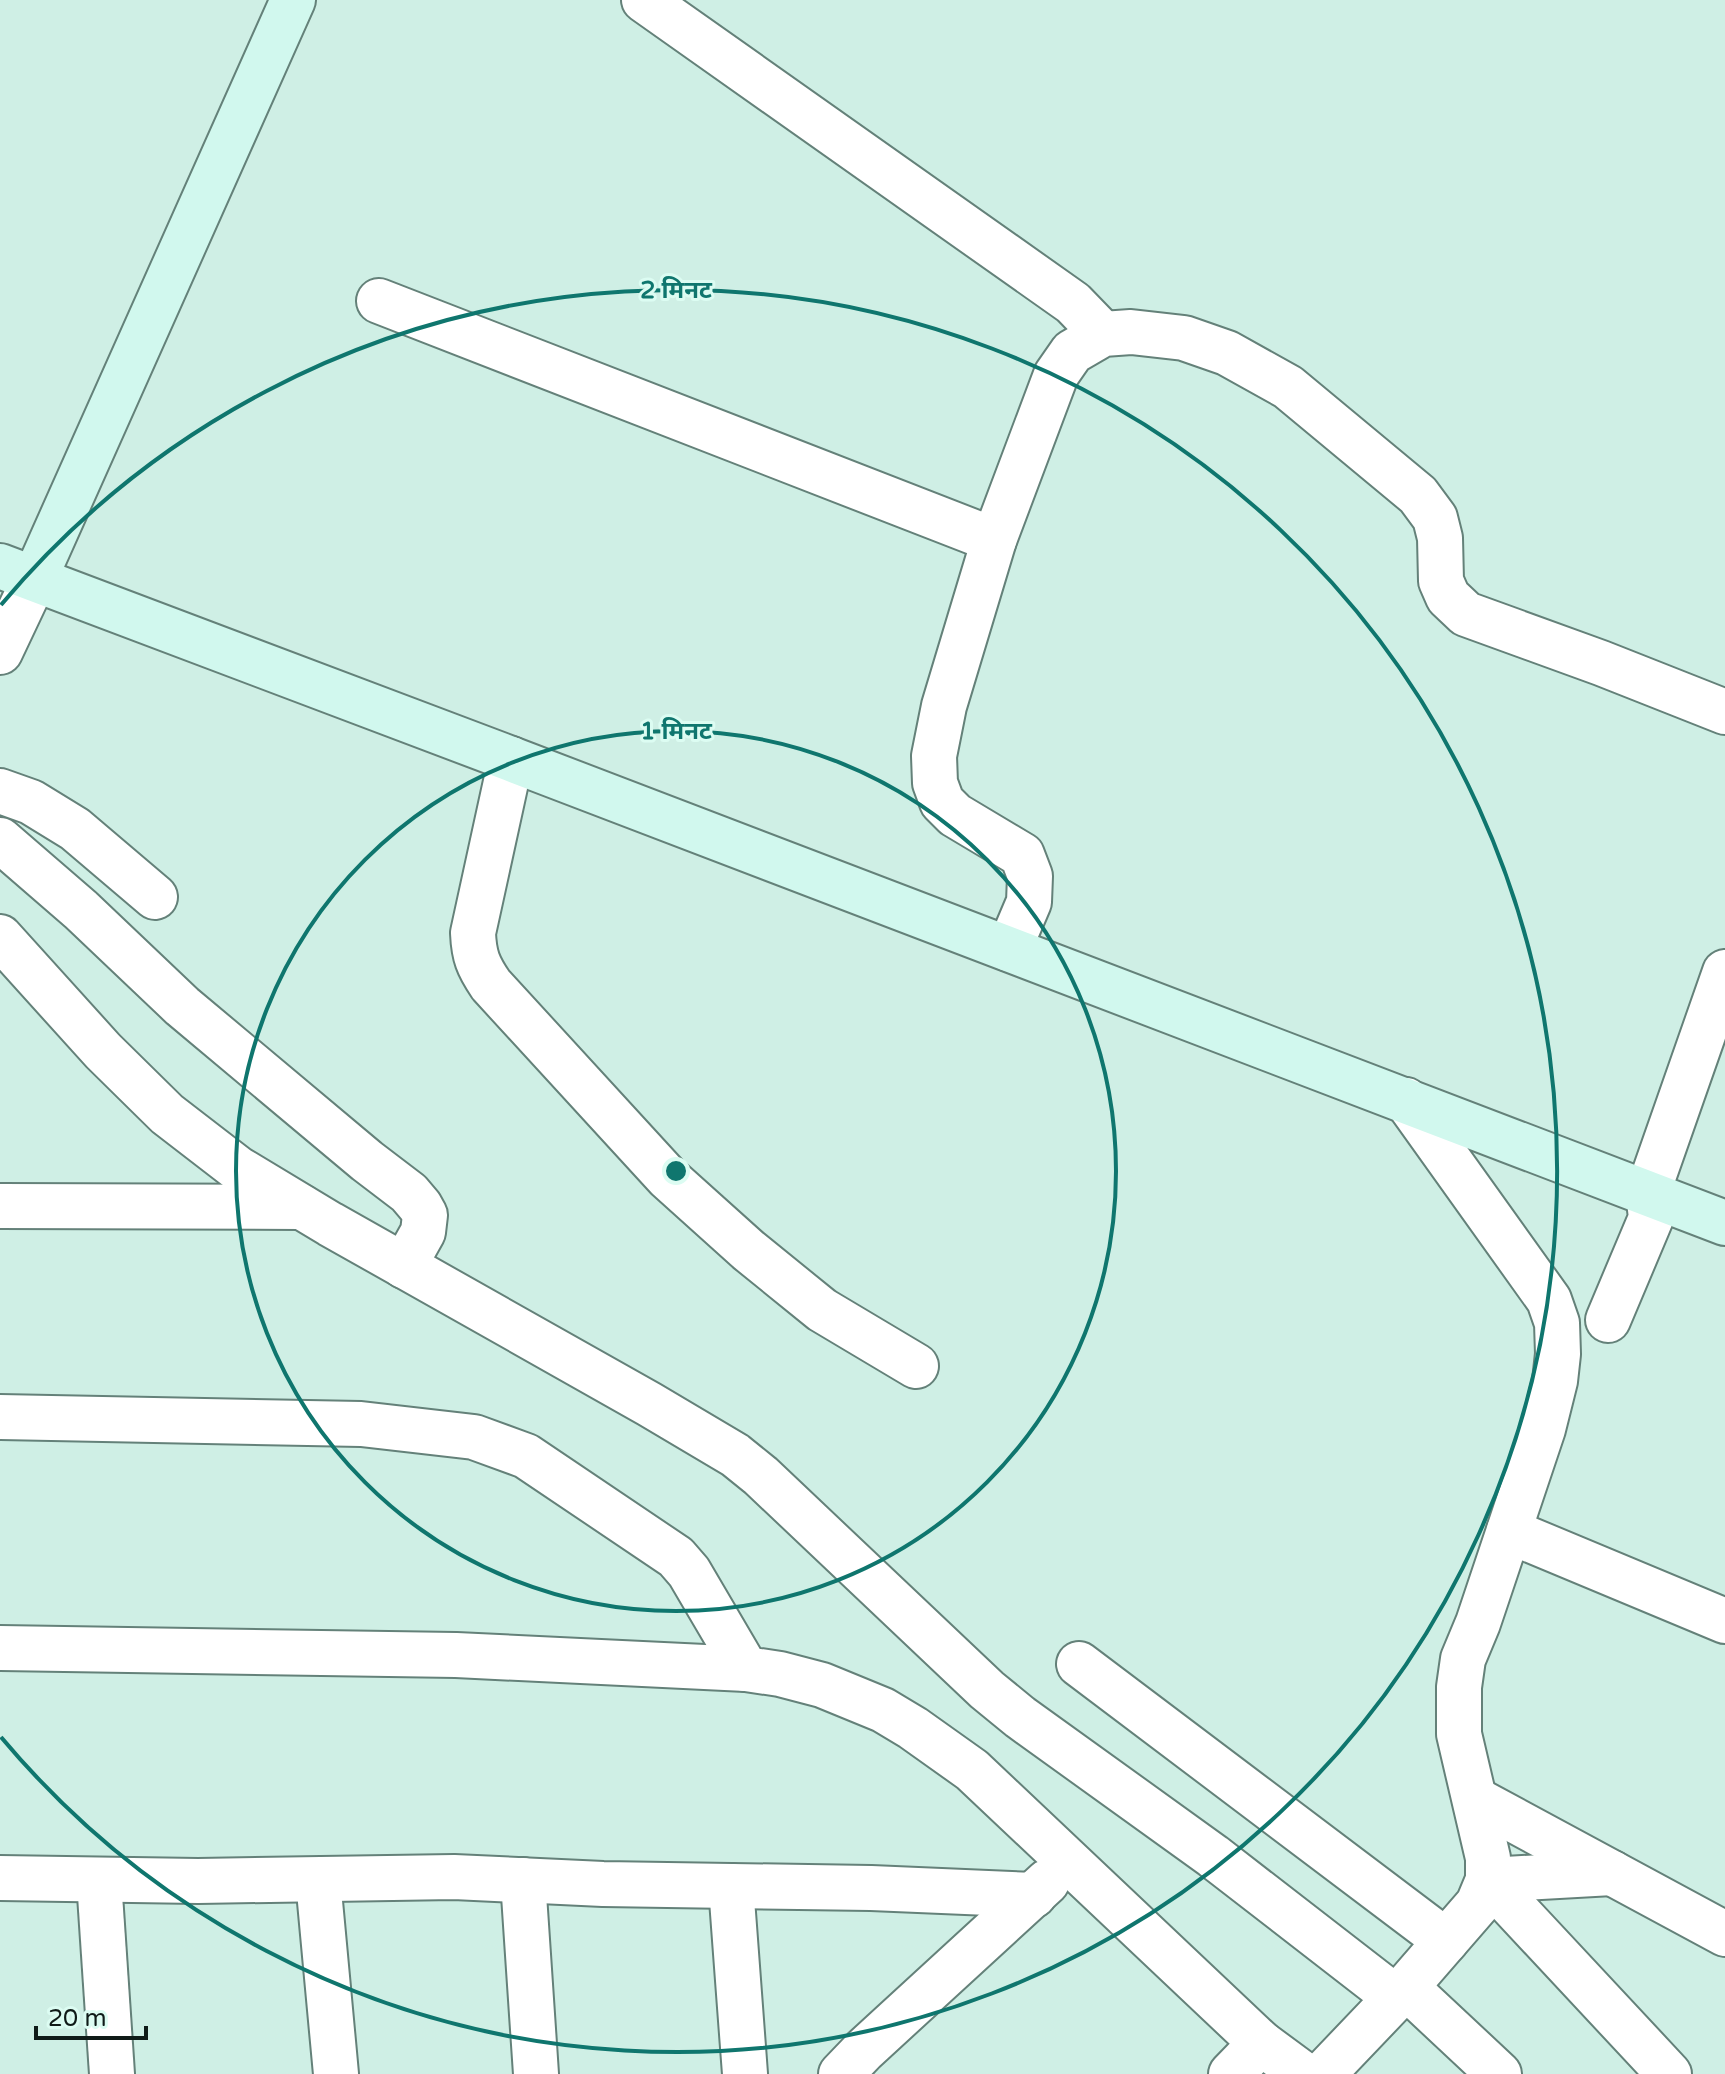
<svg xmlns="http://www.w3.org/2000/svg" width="1725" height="2074" viewBox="0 0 1725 2074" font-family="'Varela Round','Noto Sans Devanagari',sans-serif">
<rect width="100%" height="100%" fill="#cfefe5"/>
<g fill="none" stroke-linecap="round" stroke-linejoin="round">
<g stroke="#648179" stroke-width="48">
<g id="street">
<path d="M644,0l429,303 30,31"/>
<path d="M379,301l615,239"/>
<path d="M0,652l35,-74"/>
<path d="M511,759l-38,174c1,23 5,33 18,52l177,193 80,72 74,60 94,56"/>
<path d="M0,791l31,11 44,27 80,68"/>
<path d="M0,840l81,70 101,96 185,155 42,32 11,13 5,9 -2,17 -19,34"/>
<path d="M0,937l103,114 64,63 70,54 93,56 319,180 86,51 26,21 226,214 33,27 193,139 182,141"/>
<path d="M1009,949l20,-47 1,-26 -8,-21 -67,-40 -13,-13 -7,-19 -1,-27 10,-50 50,-166 62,-165 16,-23 31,-18 28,-2 53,6 43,15 61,34 130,108 17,23 5,20 1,43 7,16 18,17 135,49 124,49"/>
<path d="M0,1206l301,1"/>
<path d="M1608,1320l43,-102 -3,-26 77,-220"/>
<path d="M0,1417l361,7 113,13 52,19 150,101 13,15 57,97 34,5 42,11 61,25 30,18 59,42 289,273 42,31"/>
<path d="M1509,1531l216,90"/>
<path d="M0,1648l456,7 290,14"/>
<path d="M1079,1664l367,277"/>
<path d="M1475,1799l250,135"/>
<path d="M0,1878l198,3 256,-4 149,7 268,4 163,7"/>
<path d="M99,1880l13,194"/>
<path d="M318,1880l18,194"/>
<path d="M523,1880l13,194"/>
<path d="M1488,1880l181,194"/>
<path d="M1488,1880l124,-7"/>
<path d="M731,1886l14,188"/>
<path d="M1406,1987l93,87"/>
<path d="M841,2074l23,-24 183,-168"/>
<path d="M1231,2074l30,-31"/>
<path d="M1323,2074l83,-87 72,-83 10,-24v-22l-29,-124v-47l4,-28 15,-36 65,-194 12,-48 3,-27 -1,-31 -8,-23 -143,-200"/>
</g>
</g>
<g stroke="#648179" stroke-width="48">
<g id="secondary">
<path d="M0,566l511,193 1214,464"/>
<path d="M35,578l258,-578"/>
</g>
</g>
<use href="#street" stroke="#fff" stroke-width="44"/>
<use href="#secondary" stroke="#d1f8ee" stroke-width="44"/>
</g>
<g fill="none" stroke="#0f766e" stroke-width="4">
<circle cx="676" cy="1171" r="440"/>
<path d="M1 605A881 881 0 1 1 1 1737"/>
</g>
<circle cx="676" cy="1171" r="12" fill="#0f766e" stroke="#dcfcf2" stroke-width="4"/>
<g font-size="24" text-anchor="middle" font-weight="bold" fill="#0f766e" stroke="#dcfcf2" stroke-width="6" stroke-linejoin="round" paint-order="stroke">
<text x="676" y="298">2 मिनट</text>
<text x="676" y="739">1 मिनट</text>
</g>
<path d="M36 2026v12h110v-12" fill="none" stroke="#0f1b18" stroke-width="4"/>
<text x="48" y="2026" font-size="24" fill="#0f1b18" stroke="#dcfcf2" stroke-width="6" paint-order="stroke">20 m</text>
</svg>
